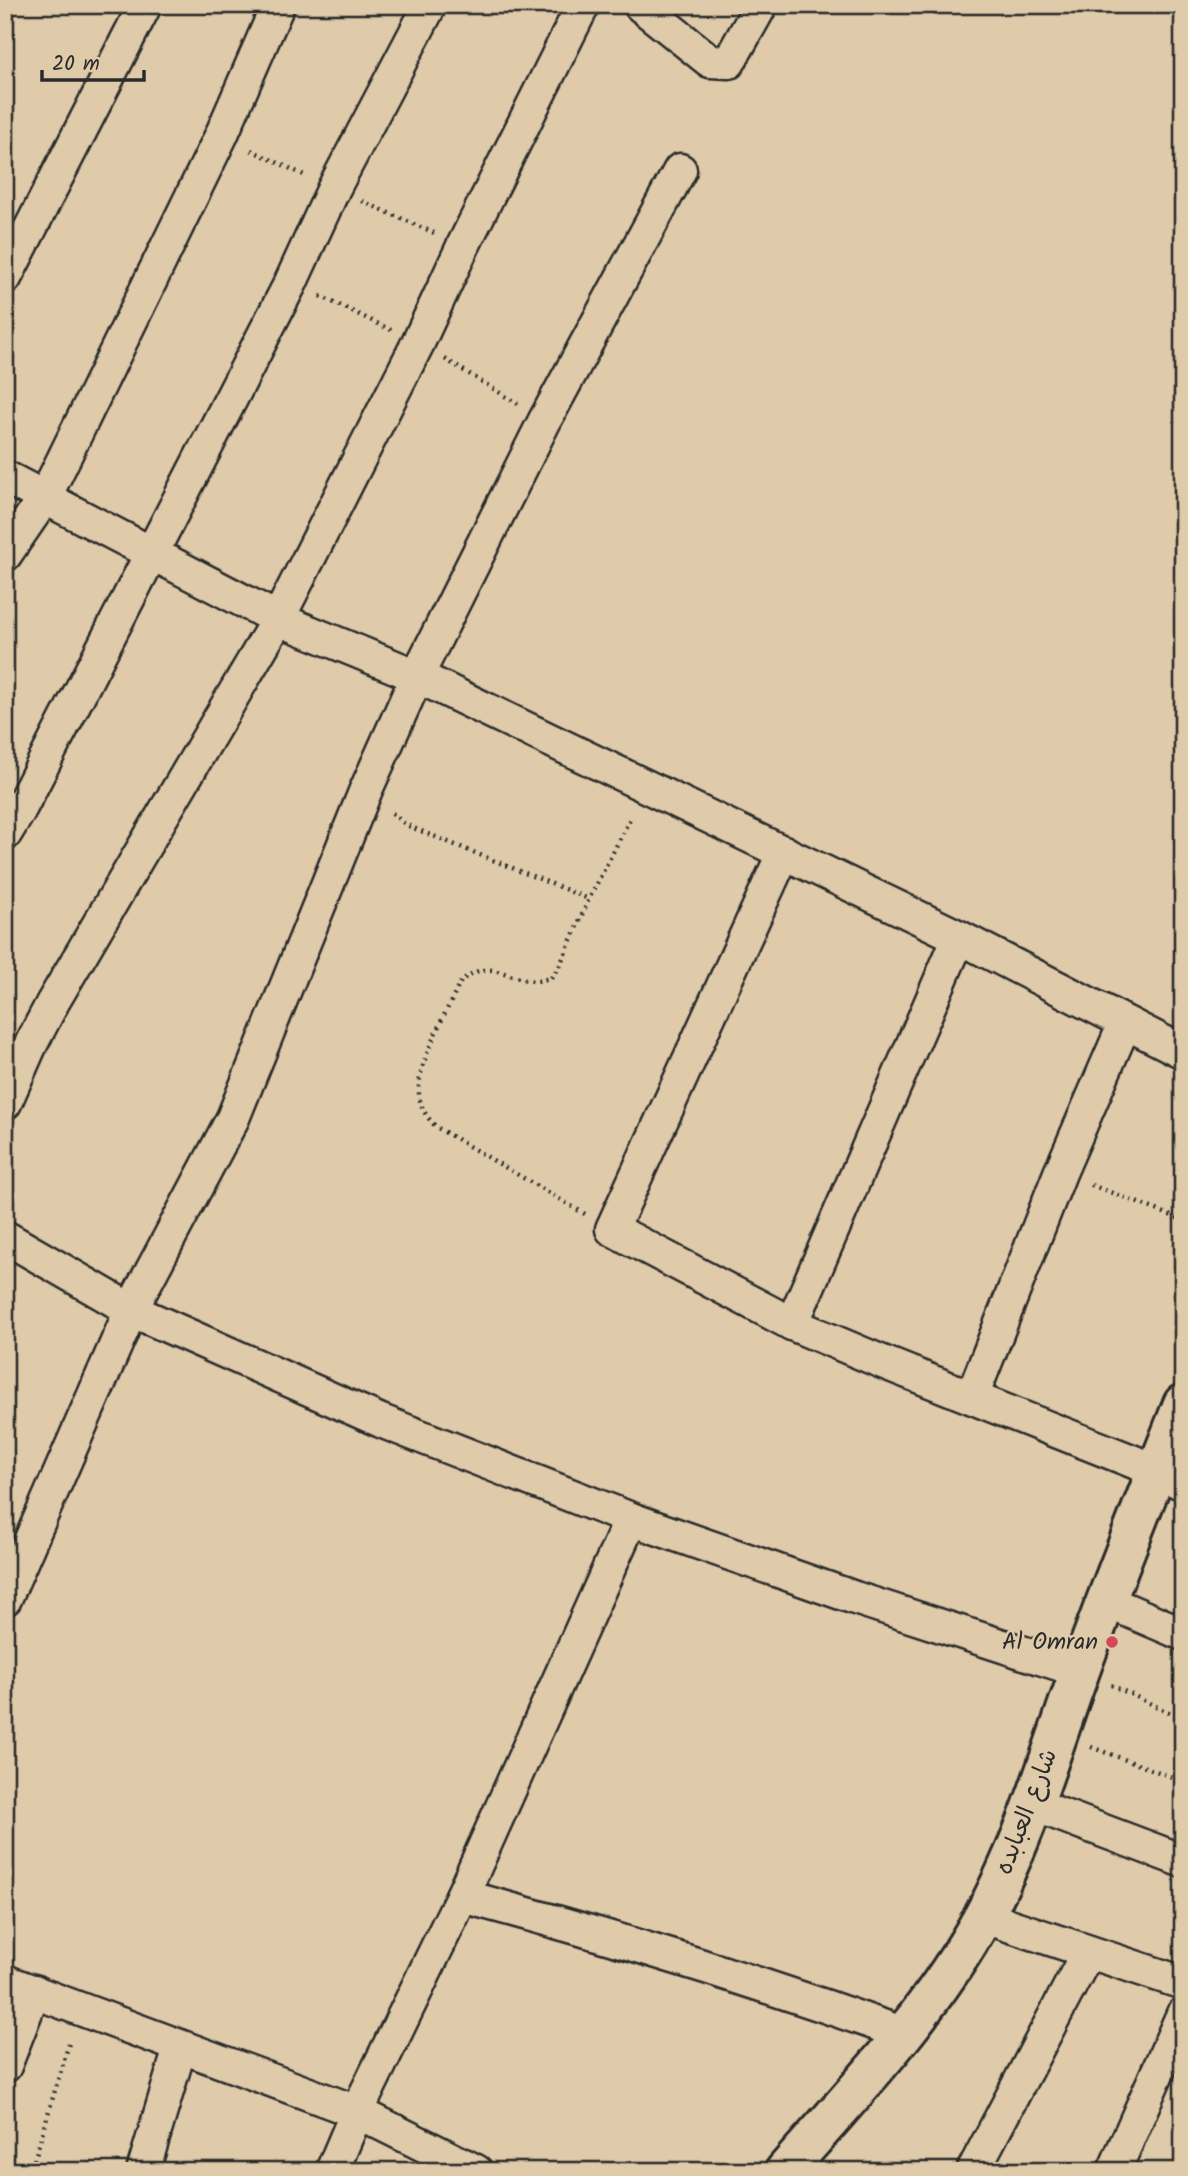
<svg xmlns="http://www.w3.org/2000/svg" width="1188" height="2176" viewBox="0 0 1188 2176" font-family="Kalam,'Playpen Sans Arabic',sans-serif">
<rect width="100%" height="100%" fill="#dfcbaa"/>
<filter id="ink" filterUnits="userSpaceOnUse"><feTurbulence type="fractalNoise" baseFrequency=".0143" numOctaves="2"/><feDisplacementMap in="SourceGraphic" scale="14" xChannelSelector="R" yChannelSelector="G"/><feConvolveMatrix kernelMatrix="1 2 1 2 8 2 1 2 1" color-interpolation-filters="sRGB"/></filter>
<g filter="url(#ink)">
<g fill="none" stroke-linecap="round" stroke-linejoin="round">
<g stroke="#2b2b2b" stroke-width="37">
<g id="street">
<path d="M640,5l70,56 19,1 32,-57"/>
<path d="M5,278l140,-273"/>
<path d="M5,477l273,142 139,57 542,261 224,115"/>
<path d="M5,555l40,-58 176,-361 57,-131"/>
<path d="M5,834l14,-23 272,-529 43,-94 96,-183"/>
<path d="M784,852l-172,377 180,95 88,37 277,110 26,13"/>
<path d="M5,1103l25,-57 23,-44 225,-383 140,-276 45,-97 120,-241"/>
<path d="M5,1237l126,73 250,111 250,98 224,79 225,73"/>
<path d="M792,1324l167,-387"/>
<path d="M972,1397l88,-224 65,-150"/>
<path d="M5,1599l126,-289 102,-192 132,-326 52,-116 128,-256 135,-250"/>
<path d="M1106,1601l77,33"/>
<path d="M1032,1804l151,57"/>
<path d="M462,1896c150,40 297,86 443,138"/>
<path d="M984,1917l199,66"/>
<path d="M5,1981l352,131 119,59"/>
<path d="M5,2066l29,-75"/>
<path d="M143,2171l37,-123"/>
<path d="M332,2171l25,-59 105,-216 169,-377"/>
<path d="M973,2171l115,-219"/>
<path d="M1114,2171l69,-157"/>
</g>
</g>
<g stroke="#2b2b2b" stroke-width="44">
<path id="secondary" d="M785,2171c71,-81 146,-159 198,-254 43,-77 67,-164 97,-246 32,-89 68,-178 103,-267"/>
</g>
<g stroke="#2b2b2b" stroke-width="4.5" stroke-dasharray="2 5" stroke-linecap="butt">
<path d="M251,150l55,26"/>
<path d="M362,201l72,32"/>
<path d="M320,296l71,34"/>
<path d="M445,359l73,45"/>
<path d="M392,813l14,12 183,74"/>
<path d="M1091,1185l92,35"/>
<path d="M585,1214l-149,-87c-9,-10 -16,-19 -17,-33 -3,-30 29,-85 42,-113 29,-24 43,-3 73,0 5,0 12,-2 17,-3l9,-13 29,-66 43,-84"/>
<path d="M1111,1685l72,34"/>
<path d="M1091,1747l92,34"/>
<path d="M59,2171l-25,-10 36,-121"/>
</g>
<use href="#street" stroke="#dfcbaa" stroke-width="32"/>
<use href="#secondary" stroke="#dfcbaa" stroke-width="38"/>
</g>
</g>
<circle fill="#d1495b" stroke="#dfcbaa" stroke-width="2.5" cx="1112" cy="1642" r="7"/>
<g text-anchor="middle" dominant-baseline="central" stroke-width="5" stroke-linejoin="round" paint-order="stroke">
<g font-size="24" fill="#2b2b2b" stroke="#dfcbaa" text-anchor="end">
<text x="1098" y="1642">Al Omran</text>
</g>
<g font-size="24" fill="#2b2b2b" stroke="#dfcbaa">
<text transform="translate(1027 1812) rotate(-69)">شارع العبابده</text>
</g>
</g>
<rect width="1188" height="2176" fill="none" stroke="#dfcbaa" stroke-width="28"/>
<rect x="14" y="14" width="1160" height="2148" fill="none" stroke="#2b2b2b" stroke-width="2.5" filter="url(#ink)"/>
<path d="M42 70v10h102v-10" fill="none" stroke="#2b2b2b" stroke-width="3.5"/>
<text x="52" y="70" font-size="21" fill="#2b2b2b" stroke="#dfcbaa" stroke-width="5" paint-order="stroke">20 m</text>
</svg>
